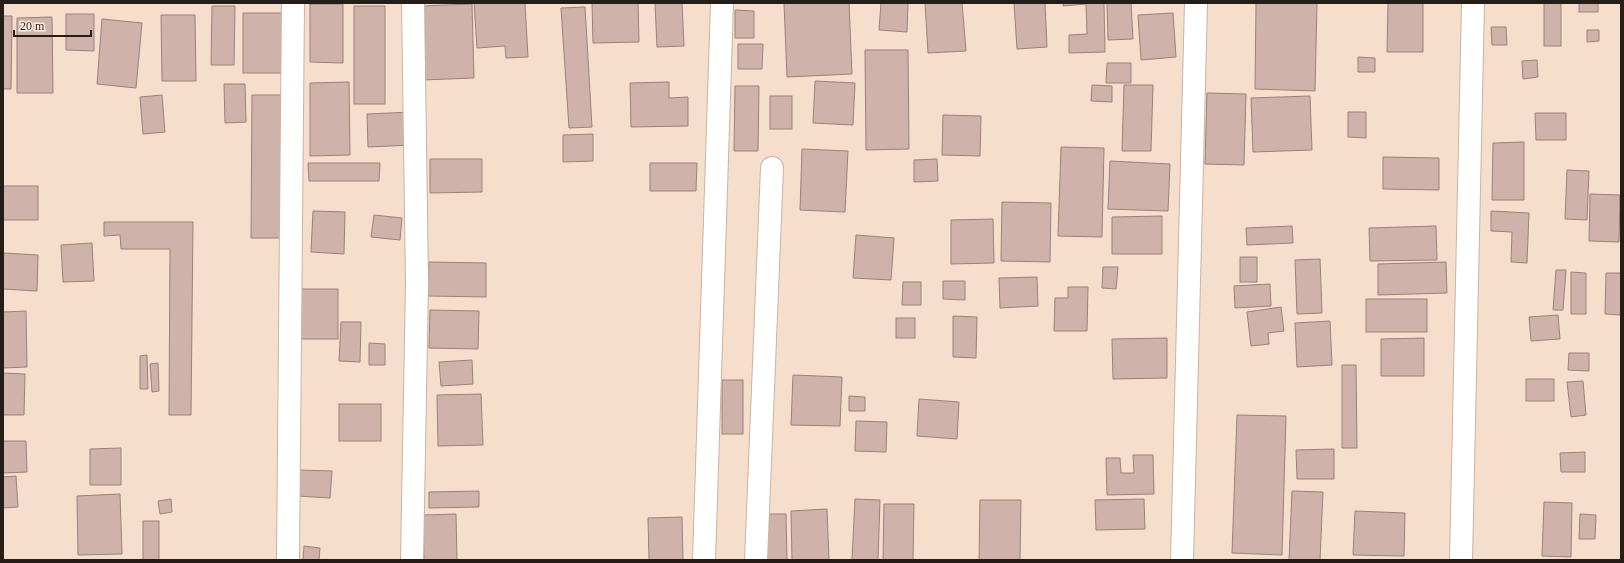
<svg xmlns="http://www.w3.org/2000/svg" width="1624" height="563" viewBox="0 0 1624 563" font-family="Georgia,serif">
<rect width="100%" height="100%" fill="#f5decc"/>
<g fill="#cfb3aa" stroke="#9b8178">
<path d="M474,3h51l3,54 -22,1 -1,-12 -28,2z"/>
<path d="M592,3h46l1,39 -46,1z"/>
<path d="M655,3h27l2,43 -27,1z"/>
<path d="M784,3h65l3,71 -65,3z"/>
<path d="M881,3h27l-1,29 -28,-2z"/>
<path d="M925,3h37l4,48 -38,2z"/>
<path d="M1014,3h31l2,44 -30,2z"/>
<path d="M1064,3h40l1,49 -36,1v-18l18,-1 -1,-30 -23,2z"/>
<path d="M1107,3h24l2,36 -25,1z"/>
<path d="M1256,3h61l-2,88 -60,-2z"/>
<path d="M1388,3h35v49h-36z"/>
<rect x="1544" y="3" width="17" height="43"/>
<rect x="1579" y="3" width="19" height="9"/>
<path d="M310,4h33v59l-33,-1z"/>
<path d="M472,4l2,74 -52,2 -2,-74z"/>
<path d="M212,6h23l-1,59h-23z"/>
<rect x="354" y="6" width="31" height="98"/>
<path d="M585,7l7,120 -23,1 -8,-120z"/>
<path d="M735,10l19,1v27h-19z"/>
<rect x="243" y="13" width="41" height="60"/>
<path d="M1173,13l3,44 -35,3 -3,-45z"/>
<path d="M66,14h28v37l-28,-1z"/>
<path d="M161,15h34l1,66h-34z"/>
<path d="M3,16h9l-1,73h-8z"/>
<path d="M52,17l1,76h-36v-75z"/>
<path d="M102,19l40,4 -6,65 -39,-4z"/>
<path d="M1491,27h15l1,18h-15z"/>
<path d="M1587,30h12v11l-12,1z"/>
<path d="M738,44h25l-1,25h-24z"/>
<path d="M865,50h43l1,99 -43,1z"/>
<path d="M1358,57l17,1v14h-17z"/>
<path d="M1537,60l1,17 -15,2 -1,-18z"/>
<path d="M1107,63h24v20h-25z"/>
<path d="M815,81l40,2 -2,42 -40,-2z"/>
<path d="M349,82l1,73 -40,1v-73z"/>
<path d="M669,82v16l19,-1v29l-57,1 -1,-44z"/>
<path d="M224,84h21l1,38 -21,1z"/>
<path d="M1092,85l20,1v16l-21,-1z"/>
<path d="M1124,85h29l-2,66h-29z"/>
<path d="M735,86h24l-1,65h-24z"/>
<path d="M1207,93l39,1 -2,71 -39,-1z"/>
<path d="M162,95l3,37 -22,2 -3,-37z"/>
<path d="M252,95h32l-1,143h-32z"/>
<rect x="770" y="96" width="22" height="33"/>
<path d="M1310,96l2,54 -59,2 -2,-54z"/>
<path d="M411,112l1,33 -44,2 -1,-33z"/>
<path d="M1348,112h18v26l-18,-1z"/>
<path d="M1535,113h31v27h-30z"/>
<path d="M943,115l38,1 -1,40 -38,-1z"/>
<path d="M593,134v27l-30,1v-27z"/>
<path d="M1524,142v58h-32l1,-57z"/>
<path d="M1061,147l43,1 -2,89 -44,-1z"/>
<path d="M802,149l46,2 -3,61 -45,-2z"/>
<path d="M1383,157l56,1v32l-56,-1z"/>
<path d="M430,159h52v33l-52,1z"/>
<path d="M937,159l1,22 -24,1v-22z"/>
<path d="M1110,161l60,3 -2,47 -60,-2z"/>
<path d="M308,163h72l-1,18h-70z"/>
<path d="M650,163h47l-1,28h-46z"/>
<path d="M1567,170l22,1 -2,49 -22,-1z"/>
<rect x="3" y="186" width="35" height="34"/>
<path d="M1590,194l30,1 -1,47 -30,-1z"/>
<path d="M1002,202l49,1 -1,59 -49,-1z"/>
<path d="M313,211l32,1 -1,42 -33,-2z"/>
<path d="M1491,211l38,2 -2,50 -16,-1 1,-30 -21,-1z"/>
<path d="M374,215l28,3 -2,22 -29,-3z"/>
<path d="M1162,216v38h-50v-37z"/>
<path d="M993,219l1,44 -43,1v-44z"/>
<path d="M104,222h89l-2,193h-22l1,-166h-49l-1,-14 -16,1z"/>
<path d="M1292,226l1,17 -46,2 -1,-17z"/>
<path d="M1436,226l1,34 -67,1 -1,-33z"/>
<path d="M856,235l38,3 -3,42 -38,-2z"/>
<path d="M92,243l2,38 -31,1 -2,-37z"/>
<path d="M3,253l35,2 -1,36 -34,-2z"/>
<rect x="1240" y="257" width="17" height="25"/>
<path d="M1320,259l2,54 -25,1 -2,-54z"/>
<path d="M429,262l57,1v34l-58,-1z"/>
<path d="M1446,262l1,31 -69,2v-31z"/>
<path d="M1103,267h15l-2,22 -14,-1z"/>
<path d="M1556,270h10l-3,40h-10z"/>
<path d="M1571,272l15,1v41h-15z"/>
<path d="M1606,273h15v42l-16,-1z"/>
<path d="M1037,277l1,29 -38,2 -1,-30z"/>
<path d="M943,281h22v19l-22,-1z"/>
<path d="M903,282h18v23h-19z"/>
<path d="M1270,284l1,22 -36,2 -1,-22z"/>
<path d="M1068,287h20l-1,44h-33l1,-33h13z"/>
<rect x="298" y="289" width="40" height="50"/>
<rect x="1366" y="299" width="61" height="33"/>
<path d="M1281,307l3,24 -16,2 1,11 -18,2 -4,-34z"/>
<path d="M430,310l49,1 -1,38 -49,-1z"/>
<path d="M26,311l1,56 -24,1v-56z"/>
<path d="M1558,315l2,24 -29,2 -2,-24z"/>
<path d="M953,316l24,1 -1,41 -23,-1z"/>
<rect x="896" y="318" width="19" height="20"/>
<path d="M1330,321l2,44 -35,2 -2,-44z"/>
<path d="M341,322h20l-1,40 -21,-1z"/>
<path d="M1167,338v40l-54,1 -1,-40z"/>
<path d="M1424,338v38h-43v-37z"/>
<path d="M369,343l16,1v21h-16z"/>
<path d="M1569,353h20v18l-21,-1z"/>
<path d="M147,355l1,34h-8v-33z"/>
<path d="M472,360l1,24 -32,2 -2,-24z"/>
<path d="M158,363l1,28 -7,1 -2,-28z"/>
<path d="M1342,365h14l1,83h-15z"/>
<path d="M3,373l22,1 -1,41h-21z"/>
<path d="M793,375l49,2 -2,49 -49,-1z"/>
<rect x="1526" y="379" width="28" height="22"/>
<rect x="722" y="380" width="21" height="54"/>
<path d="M1583,381l3,34 -15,2 -4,-35z"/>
<path d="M481,394l2,51 -45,1 -1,-51z"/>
<path d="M849,396l16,1v14h-16z"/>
<path d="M919,399l40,3 -2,37 -40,-3z"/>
<rect x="339" y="404" width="42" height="37"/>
<path d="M1237,415l49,1 -4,139 -50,-2z"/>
<path d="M856,421l31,1 -1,30 -31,-1z"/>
<path d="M3,441h23l1,31 -24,1z"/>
<path d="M121,448v37h-31v-36z"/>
<path d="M1334,449v30h-37l-1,-29z"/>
<path d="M1585,452v20h-24l-1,-19z"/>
<path d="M1133,455h20l1,39 -47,1 -1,-37h14l1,15h13z"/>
<path d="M298,470l34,1 -2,27 -33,-2z"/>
<path d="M16,476l2,31 -15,1v-31z"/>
<path d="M479,491v16l-50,1v-16z"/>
<path d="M1292,491l31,1 -3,68h-31z"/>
<path d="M120,494l2,60 -44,1 -1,-59z"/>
<path d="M171,499l1,13 -12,2 -2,-13z"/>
<path d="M855,499l25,1 -2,60h-26z"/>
<path d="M1144,499l1,30 -49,1 -1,-30z"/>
<path d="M980,500h41l-1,60h-41z"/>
<path d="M1544,502l28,1 -1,54 -29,-1z"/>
<path d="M884,504h30l-1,56h-30z"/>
<path d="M827,509l2,51h-37l-1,-49z"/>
<path d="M1355,511l50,2 -1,43 -51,-1z"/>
<path d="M456,514l1,46h-33l-1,-45z"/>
<path d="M764,514h22l1,46h-22z"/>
<path d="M1580,514l16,1 -1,24h-16z"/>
<path d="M682,517l1,43h-34l-1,-42z"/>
<rect x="143" y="521" width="16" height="39"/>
<path d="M304,546l16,2 -1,12h-16z"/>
</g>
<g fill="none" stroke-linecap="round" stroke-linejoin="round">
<g stroke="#cab4a3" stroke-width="24">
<g id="minor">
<path d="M288,560l5,-557"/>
<path d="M412,560l5,-277 -4,-280"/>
<path d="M704,560l18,-557"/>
<path d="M756,560l16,-392"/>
<path d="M1182,560l14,-557"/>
<path d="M1461,560l12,-557"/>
</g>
</g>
<use href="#minor" stroke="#fff" stroke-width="22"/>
</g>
<rect width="1624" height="563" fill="none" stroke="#251d17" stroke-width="8"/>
<path d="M14 30v6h77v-6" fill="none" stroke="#251d17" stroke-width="2"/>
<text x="20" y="30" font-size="12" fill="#251d17" stroke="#ffecde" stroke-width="3" paint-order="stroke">20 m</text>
</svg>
